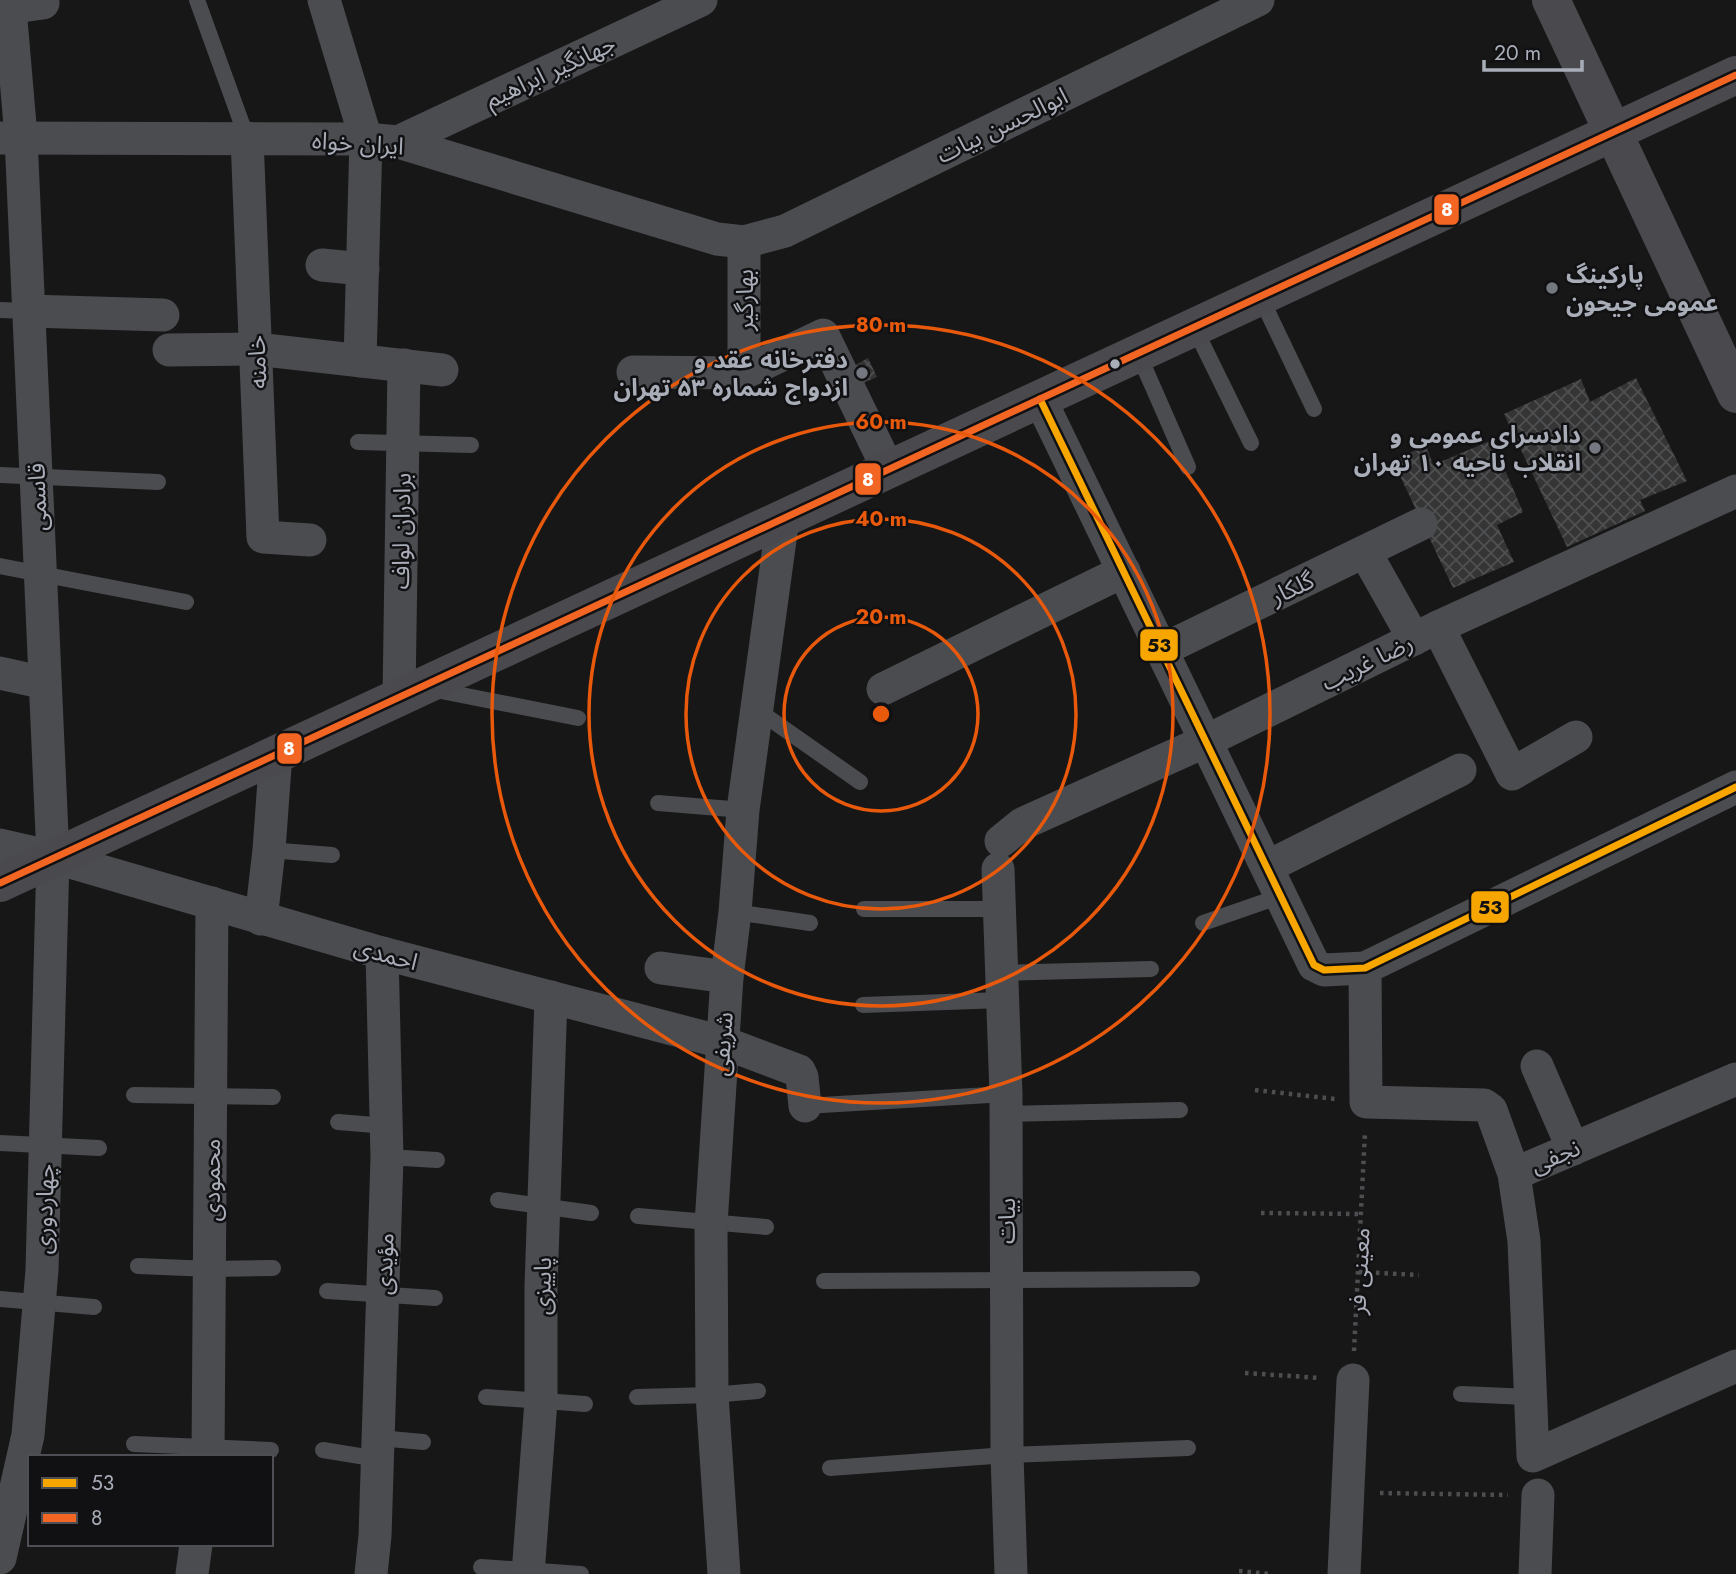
<svg xmlns="http://www.w3.org/2000/svg" width="1736" height="1574" viewBox="0 0 1736 1574" font-family="Jost,'Noto Sans Arabic',sans-serif">
<defs>
<pattern id="building-cross-hatch" width="8" height="8" patternUnits="userSpaceOnUse" patternTransform="scale(1.75)"><rect width="8" height="8" fill="#353536"/><path d="M0 0l8 8M0 8l8-8" fill="none" stroke="#4f5051"/></pattern>
</defs>
<rect width="100%" height="100%" fill="#171717"/>
<g fill="url(#building-cross-hatch)">
<path d="M868,358l9,19 -21,9 -8,-17z"/>
<path d="M1636,378l51,103 -47,19 5,11 -78,36 -63,-133 77,-35 9,23z"/>
<path d="M1492,440l31,72 -26,13 17,37 -61,26 -60,-127 33,-16 7,20z"/>
</g>
<g fill="none" stroke-linecap="round" stroke-linejoin="round">
<g stroke="#4d4e52" stroke-width="4.5" stroke-dasharray="3.5 5" stroke-linecap="butt">
<path d="M1255,1090l80,9"/>
<path d="M1261,1213l101,1"/>
<path d="M1359,1272l60,3"/>
<path d="M1354,1351l11,-219"/>
<path d="M1245,1373l76,5"/>
<path d="M1380,1493l128,2"/>
<path d="M1239,1571l31,3"/>
</g>
<g stroke="#4b4c50" stroke-width="16">
<path d="M197,0l50,138"/>
<path d="M1260,296l54,113"/>
<path d="M0,310l29,1"/>
<path d="M1194,327l57,116"/>
<path d="M1138,353l50,114"/>
<path d="M358,442l113,3"/>
<path d="M0,475l158,7"/>
<path d="M0,566l186,36"/>
<path d="M431,689l147,29"/>
<path d="M756,709l104,73"/>
<path d="M658,803l85,7"/>
<path d="M269,850l63,5"/>
<path d="M864,909h135"/>
<path d="M735,912l75,11"/>
<path d="M1203,923l78,-27"/>
<path d="M1001,973l150,-4"/>
<path d="M863,1005l139,-5"/>
<path d="M134,1095l139,2"/>
<path d="M805,1106l201,-12"/>
<path d="M1005,1114l175,-4"/>
<path d="M338,1122l49,4"/>
<path d="M0,1143l99,5"/>
<path d="M387,1157l50,3"/>
<path d="M498,1200l93,13"/>
<path d="M638,1216l128,11"/>
<path d="M138,1266l73,3 62,-1"/>
<path d="M824,1281l368,-2"/>
<path d="M327,1291l108,7"/>
<path d="M0,1299l94,8"/>
<path d="M1461,1394l68,3"/>
<path d="M486,1397l99,7"/>
<path d="M637,1397l75,-2 46,-4"/>
<path d="M379,1438l44,4"/>
<path d="M134,1444l137,6"/>
<path d="M323,1450l55,9"/>
<path d="M830,1468l177,-13 181,-7"/>
<path d="M481,1567l100,7"/>
</g>
<g stroke="#4b4c50" stroke-width="33">
<path d="M324,0l42,139 -6,222"/>
<path d="M0,9l43,-6"/>
<path d="M0,138l366,1 32,3 319,97 27,3 41,-11 473,-231"/>
<path d="M247,138l16,399 47,3"/>
<path d="M398,142l303,-142"/>
<path d="M744,242v131l79,-38 65,134"/>
<path d="M322,265l41,4"/>
<path d="M29,311l134,4"/>
<path d="M169,350l87,-1 186,21"/>
<path d="M633,372l111,1"/>
<path d="M1040,399l274,566 10,5 41,-2 371,-181"/>
<path d="M1365,552l49,87"/>
<path d="M1438,627l74,147 64,-37"/>
<path d="M1162,650l259,-126"/>
<path d="M0,673l45,10"/>
<path d="M883,689l241,-118"/>
<path d="M399,696l5,-331"/>
<path d="M1001,841l21,-17 184,-83 232,-114 298,-136"/>
<path d="M0,845l53,12 329,96 340,89 77,29 3,6 3,29"/>
<path d="M1267,867l193,-97"/>
<path d="M998,869l8,225 1,361 4,119"/>
<path d="M261,919l8,-69 7,-97"/>
<path d="M661,968l66,9"/>
<path d="M1365,968l1,134 118,3 7,5 23,64 10,67 9,215 203,-90"/>
<path d="M1537,1066l36,83"/>
<path d="M1514,1174l222,-95"/>
<path d="M208,1457l4,-554"/>
<path d="M0,1558l28,-123 14,-165 11,-413 -32,-720 -11,-129"/>
<path d="M192,1574l4,-30"/>
<path d="M371,1574l4,-38 12,-379 -5,-204"/>
<path d="M528,1574l13,-173v-115l10,-289"/>
<path d="M724,1574l-12,-179 -1,-171 16,-247 8,-65 8,-102 40,-292"/>
<path d="M1344,1574l9,-194"/>
<path d="M1535,1574l3,-79"/>
</g>
<g stroke="#4a4a4e" stroke-width="38">
<path d="M1551,0l185,394"/>
<path d="M0,883l1736,-808"/>
</g>
<g stroke="#111113" stroke-width="12">
<path id="bus-1" d="M1040,399l274,566 10,5 41,-2 371,-181"/>
</g>
<g stroke="#111113" stroke-width="12">
<path id="bus-2" d="M0,883l1736,-808"/>
</g>
<use href="#bus-1" stroke="#f7a600" stroke-width="7"/>
<use href="#bus-2" stroke="#f26522" stroke-width="7"/>
</g>
<g fill="none" stroke="#e8590c" stroke-width="3.5">
<circle cx="881" cy="714" r="97"/>
<circle cx="881" cy="714" r="195"/>
<circle cx="881" cy="714" r="292"/>
<circle cx="881" cy="714" r="389"/>
</g>
<g fill="#757880" stroke="#111113" stroke-width="2.5">
<circle cx="1552" cy="288" r="7"/>
<circle cx="862" cy="373" r="7"/>
<circle cx="1595" cy="448" r="7"/>
</g>
<circle fill="#a8adb8" stroke="#111113" stroke-width="2.5" cx="1115" cy="364" r="6"/>
<g text-anchor="middle" dominant-baseline="central" stroke-width="5" stroke-linejoin="round" paint-order="stroke">
<g font-size="24" fill="#a8adb8" stroke="#111113">
<text transform="translate(550 71) rotate(-25)">جهانگیر ابراهیم</text>
<text transform="translate(1002 125) rotate(-26)">ابوالحسن بیات</text>
<text transform="translate(358 143) rotate(4)">ایران خواه</text>
<text transform="translate(744 300) rotate(-90)">بهارگیر</text>
<text transform="translate(257 362) rotate(-92)">خامنه</text>
<text transform="translate(37 497) rotate(-92)">قاسمی</text>
<text transform="translate(401 531) rotate(-89)">برادران لواف</text>
<text transform="translate(1292 588) rotate(-25)">گلکار</text>
<text transform="translate(1367 662) rotate(-26)">رضا غریب</text>
<text transform="translate(386 954) rotate(15)">احمدی</text>
<text transform="translate(722 1044) rotate(-86)">شریفی</text>
<text transform="translate(1555 1156) rotate(-23)">نجفی</text>
<text transform="translate(211 1180) rotate(-90)">محمودی</text>
<text transform="translate(44 1209) rotate(-88)">چهاردوری</text>
<text transform="translate(1006 1221) rotate(-90)">بیات</text>
<text transform="translate(384 1264) rotate(-88)">مؤیدی</text>
<text transform="translate(1359 1271) rotate(-87)">معینی فر</text>
<text transform="translate(542 1286) rotate(-89)">پاییزی</text>
</g>
<g font-size="24" font-weight="bold" fill="#a8adb8" stroke="#111113" text-anchor="end">
<text x="1566" y="274" text-anchor="start">پارکینگ<tspan x="1566" dy="28">عمومی جیحون</tspan></text>
<text x="848" y="359">دفترخانه عقد و<tspan x="848" dy="28">ازدواج شماره ۵۳ تهران</tspan></text>
<text x="1581" y="434">دادسرای عمومی و<tspan x="1581" dy="28">انقلاب ناحیه ۱۰ تهران</tspan></text>
</g>
</g>
<circle cx="881" cy="714" r="10" fill="#e8590c" stroke="#111113" stroke-width="3.5"/>
<g font-size="21" text-anchor="middle" font-weight="bold" fill="#e8590c" stroke="#111113" stroke-width="5" stroke-linejoin="round" paint-order="stroke">
<text x="881" y="332">80 m</text>
<text x="881" y="429">60 m</text>
<text x="881" y="526">40 m</text>
<text x="881" y="624">20 m</text>
</g>
<g stroke="#111113" stroke-width="2.5">
<rect x="1433" y="193" width="27" height="33" rx="7" fill="#f26522"/>
<rect x="854" y="462" width="28" height="34" rx="7" fill="#f26522"/>
<rect x="1139" y="628" width="40" height="34" rx="7" fill="#f7a600"/>
<rect x="276" y="732" width="27" height="33" rx="7" fill="#f26522"/>
<rect x="1470" y="890" width="40" height="34" rx="7" fill="#f7a600"/>
</g>
<g font-size="19" text-anchor="middle" font-weight="bold" fill="#fff">
<text x="1447" y="216">8</text>
<text x="868" y="486">8</text>
<text x="289" y="755">8</text>
</g>
<g font-size="19" text-anchor="middle" font-weight="bold" fill="#111">
<text x="1159" y="652">53</text>
<text x="1490" y="914">53</text>
</g>
<rect x="28" y="1455" width="245" height="91" fill="#111113" stroke="#4d4f55" stroke-width="2"/>
<rect x="42" y="1478" width="35" height="10" fill="#f7a600" stroke="#4d4f55" stroke-width="2"/>
<text x="91" y="1490" font-size="21" fill="#a8adb8">53</text>
<rect x="42" y="1513" width="35" height="10" fill="#f26522" stroke="#4d4f55" stroke-width="2"/>
<text x="91" y="1525" font-size="21" fill="#a8adb8">8</text>
<path d="M1484 60v10h98v-10" fill="none" stroke="#a8adb8" stroke-width="3.5"/>
<text x="1494" y="60" font-size="21" fill="#a8adb8" stroke="#111113" stroke-width="5" paint-order="stroke">20 m</text>
</svg>
